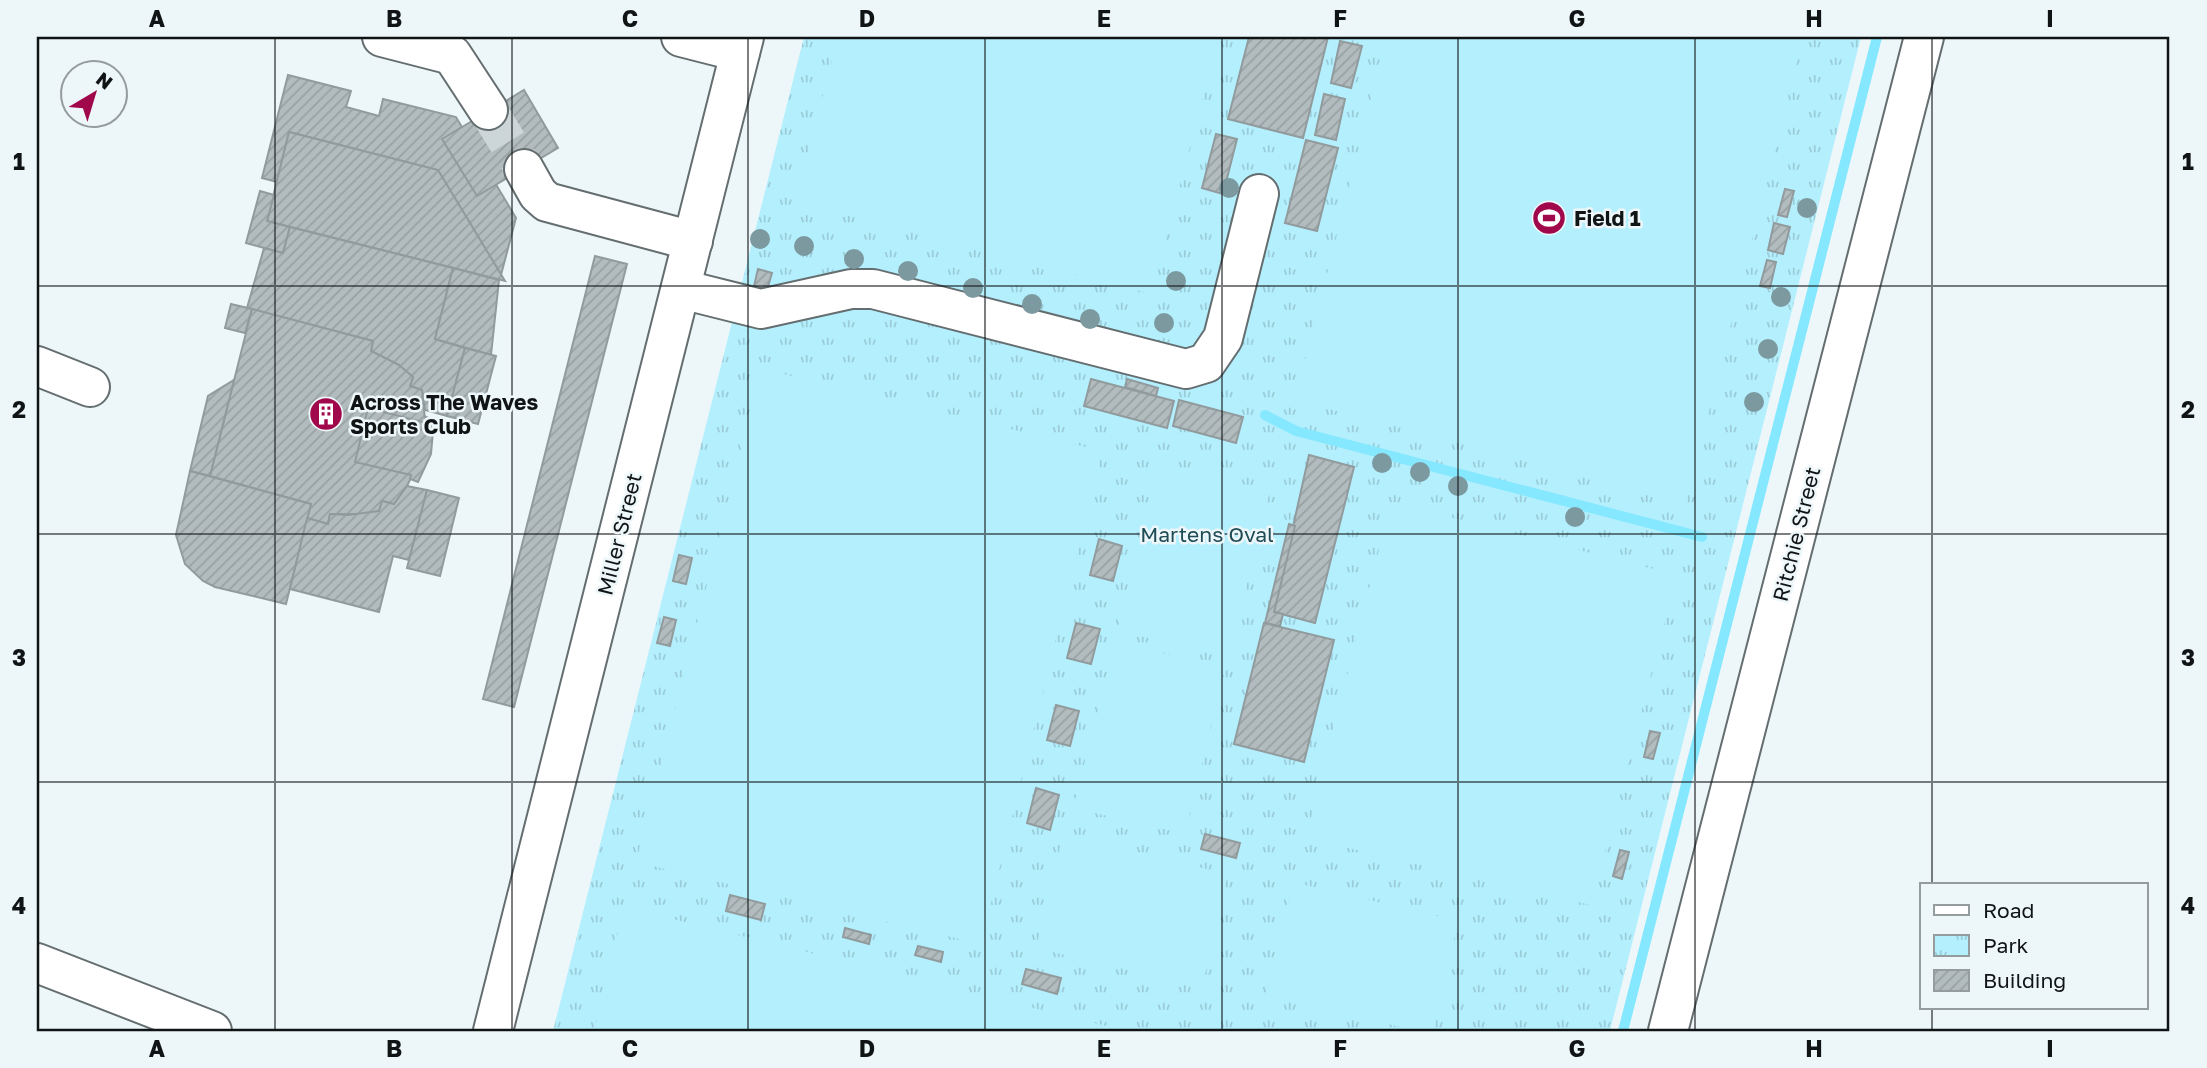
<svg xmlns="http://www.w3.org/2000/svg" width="2207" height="1068" viewBox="0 0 2207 1068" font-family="'Golos Text',sans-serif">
<defs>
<pattern id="park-tufts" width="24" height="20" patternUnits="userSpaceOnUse" patternTransform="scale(1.75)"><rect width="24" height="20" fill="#b4effd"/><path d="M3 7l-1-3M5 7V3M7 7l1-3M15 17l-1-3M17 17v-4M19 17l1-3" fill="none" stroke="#9accd8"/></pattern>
<pattern id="building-hatch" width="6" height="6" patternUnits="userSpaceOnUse" patternTransform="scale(1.75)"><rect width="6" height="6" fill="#b2bcbe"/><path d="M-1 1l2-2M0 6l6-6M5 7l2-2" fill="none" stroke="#98a1a2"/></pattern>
</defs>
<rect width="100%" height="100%" fill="#edf7fa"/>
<path fill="url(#park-tufts)" d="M804,37h1057l-251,994h-1057z"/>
<g fill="#b4effd">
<path d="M838,37h381l-68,257 -356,-92z"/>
<path d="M1387,37h416l-117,466 -391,-103z"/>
<path d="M762,369l340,82 -121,493 -345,-82z"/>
<path d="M1160,464l110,27 -41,165 -112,-25z"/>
<path d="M1391,502l286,73 -86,330 -285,-67z"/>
<path d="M1115,642l110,26 -40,166 -112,-26z"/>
<path d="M1063,835l165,39 -26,114 -166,-40z"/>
<path d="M1293,882l165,39 -25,110h-16l-151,-36z"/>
<path d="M624,907l503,124h-533z"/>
</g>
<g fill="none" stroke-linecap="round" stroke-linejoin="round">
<g stroke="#86e8ff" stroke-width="10">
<path d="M1265,415l31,16 406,106"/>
<path d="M1623,1031l254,-994"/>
</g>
</g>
<g fill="url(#building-hatch)" stroke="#919b9d" stroke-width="2">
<path d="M1249,37h79l-25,101 -75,-19z"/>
<path d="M1340,41l22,5 -11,42 -20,-5z"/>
<path d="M288,75l63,16 -5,16 33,9 4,-17 73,18 60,101 -15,57 -63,-105 -149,-38 -12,50 -15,-4z"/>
<path d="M524,90l34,58 -81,48 -35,-57z"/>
<path d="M1324,94l21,5 -9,41 -21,-5z"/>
<path d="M289,132l149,38 67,111 -238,-60z"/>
<path d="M1216,134l21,5 -14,55 -21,-6z"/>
<path d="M1306,140l32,8 -21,83 -32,-8z"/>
<path d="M1785,189l9,2 -7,26 -9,-2z"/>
<path d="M260,191l14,4 -7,26 23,6 -7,26 -37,-10z"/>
<path d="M1774,223l16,4 -7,27 -15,-4z"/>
<path d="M290,227l163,41 -18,71 30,9 -18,68 -22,-6 -3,-20 -12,-4 3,-9 -14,-12 -28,-14 2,-10 -126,-33 17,-60 19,5z"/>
<path d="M595,256l32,8 -113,443 -31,-8z"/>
<path d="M1767,260l9,2 -6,26 -10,-2z"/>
<path d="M453,268l46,12 -8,75 -56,-16z"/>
<path d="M758,269l14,4 -5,17 -13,-4z"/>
<path d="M231,304l21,5 -7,24 -20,-5z"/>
<path d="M252,309l121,32 -2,10 28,14 14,12 -3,9 12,4 4,39 -6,31 -13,26 -13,18 -12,-3 -3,10 -14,3h-35l-2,10 -21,-6 4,-14 -101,-28z"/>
<path d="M465,348l31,8 -18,68 -31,-8z"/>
<path d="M1091,379l83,22 -7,27 -83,-22z"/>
<path d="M1127,379l31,9 -2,8 -31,-9z"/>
<path d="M234,380l-24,96 -20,-5 18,-75z"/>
<path d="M1179,400l64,17 -7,26 -63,-17z"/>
<path d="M368,408l58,15v-6l8,3 -3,34 -13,28 -8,-3 1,-4 -56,-13z"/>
<path d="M1309,455l45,12 -39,156 -41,-11z"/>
<path d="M190,471l121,33 -25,100 -71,-17 -12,-6 -18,-17 -9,-29z"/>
<path d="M407,486l20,4 -18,70 -16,-4 -14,56 -89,-23 17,-71 21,6 2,-10 18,1 31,-4 3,-10 12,3z"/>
<path d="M427,490l32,8 -19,78 -33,-8z"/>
<path d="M1289,524l6,2 -21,86 9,2 -3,12 -15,-3z"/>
<path d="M1099,539l23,7 -9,35 -23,-6z"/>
<path d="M679,555l13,3 -6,26 -13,-3z"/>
<path d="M664,617l12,3 -6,26 -13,-3z"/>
<path d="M1076,623l24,6 -9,35 -24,-6z"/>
<path d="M1264,623l70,17 -30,122 -70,-18z"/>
<path d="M1056,705l23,6 -9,35 -23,-6z"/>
<path d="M1650,731l10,2 -7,26 -9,-2z"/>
<path d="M1036,788l23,7 -9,35 -23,-7z"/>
<path d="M1205,834l35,9 -4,15 -35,-9z"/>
<path d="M1620,850l9,2 -7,27 -9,-3z"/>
<path d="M730,895l35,9 -4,16 -35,-9z"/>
<path d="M845,928l26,7 -2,9 -26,-7z"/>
<path d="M918,946l25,6 -2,10 -26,-7z"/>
<path d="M1026,969l35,9 -4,16 -35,-10z"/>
</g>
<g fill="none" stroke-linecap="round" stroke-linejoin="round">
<path stroke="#ccd5d8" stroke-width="38" stroke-dasharray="38 19" stroke-linecap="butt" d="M488,110l36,59"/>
<g stroke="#646d6f" stroke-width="42">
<g id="minor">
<path d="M382,37l70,18 36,55"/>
<path d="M681,37l59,15"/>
<path d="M524,169l14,25 9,8 146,39"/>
<path d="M681,289l80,20 90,-20h22l313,80 20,-6 17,-25 36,-144"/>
<path d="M37,366l53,21"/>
<path d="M37,963l175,68"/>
<path d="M493,1031l251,-994"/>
<path d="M1668,1031l256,-994"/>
</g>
</g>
<use href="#minor" stroke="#fff" stroke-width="38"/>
</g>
<g fill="#7c99a0">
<circle cx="1229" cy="188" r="10"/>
<circle cx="1807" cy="208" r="10"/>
<circle cx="760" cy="239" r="10"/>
<circle cx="804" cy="246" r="10"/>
<circle cx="854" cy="259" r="10"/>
<circle cx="908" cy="271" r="10"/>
<circle cx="1176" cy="281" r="10"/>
<circle cx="973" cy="288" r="10"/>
<circle cx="1781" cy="297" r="10"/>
<circle cx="1032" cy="304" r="10"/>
<circle cx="1090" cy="319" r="10"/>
<circle cx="1164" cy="323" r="10"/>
<circle cx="1768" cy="349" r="10"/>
<circle cx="1754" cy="402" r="10"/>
<circle cx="1382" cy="463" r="10"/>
<circle cx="1420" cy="472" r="10"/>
<circle cx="1458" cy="486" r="10"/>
<circle cx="1575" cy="517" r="10"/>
</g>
<path fill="none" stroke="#111415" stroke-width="2" stroke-opacity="0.55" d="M275,37v994M512,37v994M748,37v994M985,37v994M1222,37v994M1458,37v994M1695,37v994M1932,37v847M37,286h2133M37,534h2133M37,782h2133M1932,1007v24"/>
<defs>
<g id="stadium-disc" transform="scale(1.75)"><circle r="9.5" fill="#a1084b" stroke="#edf7fa"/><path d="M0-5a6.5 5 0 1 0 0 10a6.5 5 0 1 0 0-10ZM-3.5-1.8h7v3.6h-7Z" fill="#fff"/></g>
<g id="building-disc" transform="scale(1.75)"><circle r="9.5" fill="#a1084b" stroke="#edf7fa"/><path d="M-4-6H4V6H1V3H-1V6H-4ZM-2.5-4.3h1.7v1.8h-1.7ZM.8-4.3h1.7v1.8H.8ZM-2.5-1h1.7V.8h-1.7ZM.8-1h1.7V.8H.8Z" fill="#fff"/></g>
</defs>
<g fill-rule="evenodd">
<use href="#stadium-disc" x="1549" y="218"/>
<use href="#building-disc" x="326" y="414"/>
</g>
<g text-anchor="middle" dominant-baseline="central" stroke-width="5" stroke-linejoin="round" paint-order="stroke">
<g font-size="21" font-weight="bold" fill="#111415" stroke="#edf7fa" text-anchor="start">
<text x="1574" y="218">Field 1</text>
<text x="350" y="402">Across The Waves<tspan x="350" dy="24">Sports Club</tspan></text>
</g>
<g font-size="21" fill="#111415" stroke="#edf7fa">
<text transform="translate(619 534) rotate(-76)">Miller Street</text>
<text transform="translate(1796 534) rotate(-76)">Ritchie Street</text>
</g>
<g font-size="21" fill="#204c56" stroke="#edf7fa">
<text x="1207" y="534">Martens Oval</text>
</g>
</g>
<rect width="2207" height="1068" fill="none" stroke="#edf7fa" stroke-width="77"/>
<rect x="1920" y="883" width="228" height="126" fill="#edf7fa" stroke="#959c9e" stroke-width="2"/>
<rect x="1934" y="905" width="35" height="10" fill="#ffffff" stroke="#959c9e" stroke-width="2"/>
<text x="1983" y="918" font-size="21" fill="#111415">Road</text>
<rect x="1934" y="935" width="35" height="21" fill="url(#park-tufts)" stroke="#959c9e" stroke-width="2"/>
<text x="1983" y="953" font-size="21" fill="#111415">Park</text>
<rect x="1934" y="970" width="35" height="21" fill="url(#building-hatch)" stroke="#959c9e" stroke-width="2"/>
<text x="1983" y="988" font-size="21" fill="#111415">Building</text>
<g transform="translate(94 94) rotate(38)"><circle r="33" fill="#edf7fa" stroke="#959c9e" stroke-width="2"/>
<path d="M0-5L12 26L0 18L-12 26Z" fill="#a1084b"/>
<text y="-10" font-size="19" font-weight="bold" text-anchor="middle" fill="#111415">N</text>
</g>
<rect x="38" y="38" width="2130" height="992" fill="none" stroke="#111415" stroke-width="2.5"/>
<g font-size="23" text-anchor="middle" font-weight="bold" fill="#111415">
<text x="157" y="27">A</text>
<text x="394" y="27">B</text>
<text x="630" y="27">C</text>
<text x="867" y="27">D</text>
<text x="1104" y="27">E</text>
<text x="1340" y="27">F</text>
<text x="1577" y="27">G</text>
<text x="1814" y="27">H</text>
<text x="2050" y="27">I</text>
<text x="19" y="170">1</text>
<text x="2188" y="170">1</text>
<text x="19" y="418">2</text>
<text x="2188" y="418">2</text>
<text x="19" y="666">3</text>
<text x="2188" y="666">3</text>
<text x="19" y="914">4</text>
<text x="2188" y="914">4</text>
<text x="157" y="1057">A</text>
<text x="394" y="1057">B</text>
<text x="630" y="1057">C</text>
<text x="867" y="1057">D</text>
<text x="1104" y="1057">E</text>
<text x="1340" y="1057">F</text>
<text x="1577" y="1057">G</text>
<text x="1814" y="1057">H</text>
<text x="2050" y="1057">I</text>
</g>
</svg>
